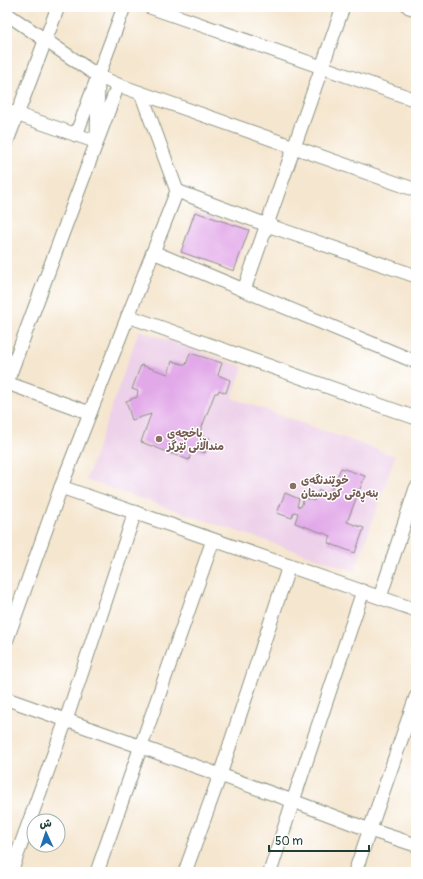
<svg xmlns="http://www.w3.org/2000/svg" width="423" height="879" viewBox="0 0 423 879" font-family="Pangolin,'Playpen Sans Arabic',sans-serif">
<rect width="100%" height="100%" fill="#fff"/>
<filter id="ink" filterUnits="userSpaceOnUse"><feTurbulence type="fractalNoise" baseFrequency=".025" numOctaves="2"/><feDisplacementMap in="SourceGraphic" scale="8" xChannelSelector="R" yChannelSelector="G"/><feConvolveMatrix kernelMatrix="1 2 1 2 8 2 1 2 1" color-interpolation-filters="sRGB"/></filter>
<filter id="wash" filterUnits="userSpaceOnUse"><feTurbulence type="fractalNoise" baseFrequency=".012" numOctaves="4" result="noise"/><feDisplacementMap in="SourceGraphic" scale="16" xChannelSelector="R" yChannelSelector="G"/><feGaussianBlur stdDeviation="0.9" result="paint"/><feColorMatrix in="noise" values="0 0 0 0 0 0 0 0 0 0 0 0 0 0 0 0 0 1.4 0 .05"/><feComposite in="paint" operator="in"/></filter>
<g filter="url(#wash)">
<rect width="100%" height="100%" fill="#f5e6cf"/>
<path fill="#edd0e9" d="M139,330l104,37 -11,31 163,58 -40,115 -269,-91z"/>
<g id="blocks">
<g fill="#e2a9e9">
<path d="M195,212l54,18 -15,41 -53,-19z"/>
<path d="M190,353l32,10 -4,12 12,5 -4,13 -7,-3 -1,3h-3l-15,39 3,1 -1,3 8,2 -5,15 -13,-4 -3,11 -48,-18 10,-28 -19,6 -6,-19 11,-4 1,-6 -6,-2 9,-24 27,9 4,-13 14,4z"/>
<path d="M341,468l24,8 -18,46 17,6 -9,25 -27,-10 3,-7 -36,-13 3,-10 -4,-1 -2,6 -15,-5 8,-20 14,6 -2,7 4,1 3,-9 10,3 5,-11 11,3z"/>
</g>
</g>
</g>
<g filter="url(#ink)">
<use href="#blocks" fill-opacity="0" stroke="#8a9282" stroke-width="1"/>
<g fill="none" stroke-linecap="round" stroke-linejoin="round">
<g stroke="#8a9282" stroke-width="15">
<g id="street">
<path d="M150,7l266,93"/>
<path d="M409,7l7,2"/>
<path d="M7,14l91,62 20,9 298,105"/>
<path d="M7,111l90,31 1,-66"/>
<path d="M76,135l48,-128"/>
<path d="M7,141l51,-134"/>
<path d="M177,191l90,34 149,51"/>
<path d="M153,252l263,110"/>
<path d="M244,290l99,-283"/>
<path d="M128,316l288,102"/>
<path d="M7,382l111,-297"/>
<path d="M7,383l83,30"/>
<path d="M61,487l355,123"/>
<path d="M380,597l36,-109"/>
<path d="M7,639l54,-152 116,-296 -36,-98"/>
<path d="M7,699l286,102 77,29 46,15"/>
<path d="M11,872l55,-152 69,-208"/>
<path d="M97,872l116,-332"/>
<path d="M185,872l35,-97 69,-209"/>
<path d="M270,872l23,-71 70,-210"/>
<path d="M355,872l61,-175"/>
</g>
</g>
<use href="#street" stroke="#fff" stroke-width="13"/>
</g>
</g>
<g fill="#8d6e63" stroke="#fff" stroke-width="1.5">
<circle cx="159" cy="439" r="4"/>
<circle cx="293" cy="486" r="4"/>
</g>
<g text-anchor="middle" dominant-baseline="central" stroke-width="3" stroke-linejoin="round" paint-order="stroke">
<g font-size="11" font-weight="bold" fill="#785e54" stroke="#fff" text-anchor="start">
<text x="167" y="433">باخچەی<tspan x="167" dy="13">منداڵانی نێرگز</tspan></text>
<text x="301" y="480">خوێندنگەی<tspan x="301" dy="13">بنەڕەتی کوردستان</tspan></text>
</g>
</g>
<rect width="423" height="879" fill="none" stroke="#fff" stroke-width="24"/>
<g transform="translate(46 833) rotate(357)"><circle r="19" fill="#ffffff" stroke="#a5b1ae"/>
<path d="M0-3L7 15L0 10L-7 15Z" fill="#1f6fb2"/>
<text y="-6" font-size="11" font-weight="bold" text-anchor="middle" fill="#1f3d34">ش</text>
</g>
<path d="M269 845v6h100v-6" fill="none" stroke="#1f3d34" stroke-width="2"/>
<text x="275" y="845" font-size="12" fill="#1f3d34" stroke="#ffffff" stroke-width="3" paint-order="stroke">50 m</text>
</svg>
